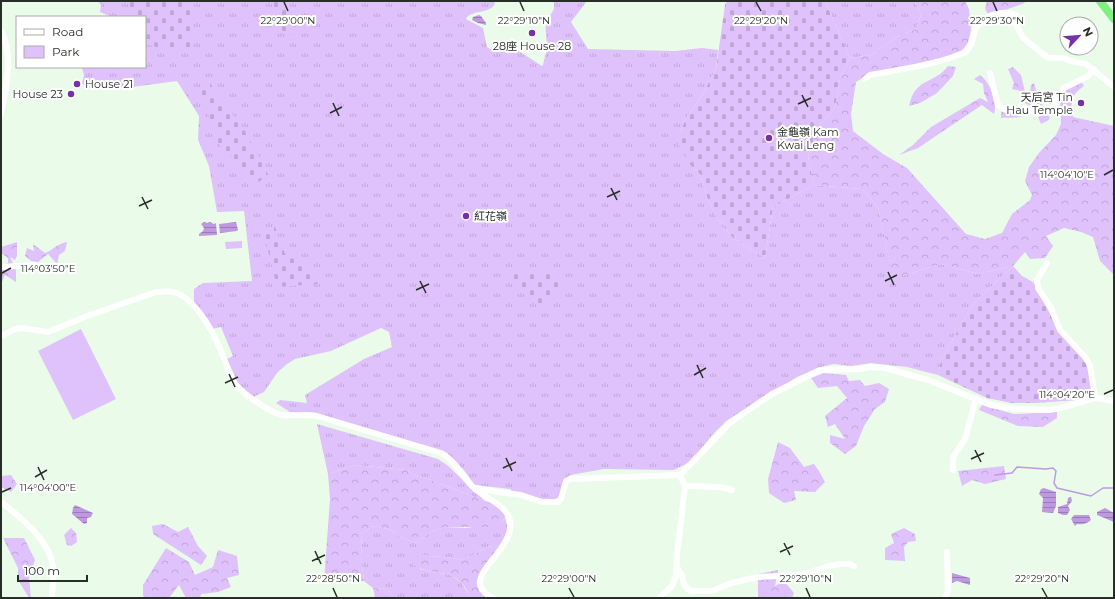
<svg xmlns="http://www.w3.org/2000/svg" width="1115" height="599" viewBox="0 0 1115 599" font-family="Montserrat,'Noto Sans TC',sans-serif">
<defs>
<pattern id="grass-tufts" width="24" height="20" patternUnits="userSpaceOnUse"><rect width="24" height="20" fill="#dfc1fb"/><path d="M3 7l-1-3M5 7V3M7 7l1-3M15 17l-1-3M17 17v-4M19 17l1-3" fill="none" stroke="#bfa6d7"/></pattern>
<pattern id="forest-crowns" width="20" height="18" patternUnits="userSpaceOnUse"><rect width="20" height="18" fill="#dfc1fb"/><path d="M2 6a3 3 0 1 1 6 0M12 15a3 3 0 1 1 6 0" fill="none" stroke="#bfa6d7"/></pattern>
<pattern id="cemetery-stones" width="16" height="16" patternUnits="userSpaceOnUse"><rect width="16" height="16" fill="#dfc1fb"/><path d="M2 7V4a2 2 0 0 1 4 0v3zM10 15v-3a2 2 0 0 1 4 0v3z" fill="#bfa6d7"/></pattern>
<pattern id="water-rules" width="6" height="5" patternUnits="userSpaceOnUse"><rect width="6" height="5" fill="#be99e0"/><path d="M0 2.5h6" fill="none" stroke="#9a7db6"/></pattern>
</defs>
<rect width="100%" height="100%" fill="#eafce9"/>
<g fill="url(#grass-tufts)">
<path d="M98,1h396l1,3c-7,11 -24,5 -29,15l17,9 4,19 3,2 7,-6 20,7 25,16 1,-1c1,-6 4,-13 4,-19 0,-8 -3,-17 0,-25 3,-8 10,-11 6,-20h34l-16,21 17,27 87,2 27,-3 16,2 -2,19 -15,28 -14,20 -7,15 10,33 10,9 7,23 10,21 16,20 32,20 8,-51 41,-22 48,4 16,18 13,60 14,8 35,-11 38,10 35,-8 -39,37 -33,57 -3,15 -31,-8 -36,-4 -20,3 -17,-2 -14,3 -23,10 -71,44 -13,13 -21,26 -8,5 -10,5 -70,-1 -34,6 -6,5 -4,17 -8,3 -40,-4 -1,-7 -36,-4 -12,-16 -13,-12 -132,-43 -28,-2 -14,-9 4,-3 27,3 -2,-8 59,-36 28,-12 -3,-15 -8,-4 -50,23 -36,8 -8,5 -10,9 -13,19 -11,5 -14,-12 -12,-26 6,-3 -12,-29 -9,2 -18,-27v-13l9,-6 49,-2 -8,-70 -27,1 -8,-46 -11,-26 1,-24 -22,-35 -52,7 -33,-1 -5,1 -5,-5 2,-8 -2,-7 1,-1h62v-50h-33l-12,-5 1,-7z"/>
<path d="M825,1h90l6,14 -5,14 -19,8 -26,18 -21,3z"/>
<path d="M317,424l121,35 9,6 38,36 -54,-21 -15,-4 -10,-6 -51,-5 -27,9z"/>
<path d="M505,518l3,12 -8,15 -13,2 -24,13c-16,-4 -32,-3 -47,-6l4,15 30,6 11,7 10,16h-77l-6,-9 -15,-1 -9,-7 -3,-25 1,-22 11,-8 16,3 13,9 13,5 16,-11 13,-5 22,1 34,-5z"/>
</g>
<g fill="url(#forest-crowns)">
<path d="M915,1h50l4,8 2,21 -3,12 -7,10 -23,10 -69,12 -13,8 -5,32 2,17 30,23 24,14 59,66 19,5 17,-6 10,-19 18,-14 2,-5 -7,-14 4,-14 10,-14 17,-18 5,-11 -1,-27 4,-7 15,-11 5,7c-14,10 -14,15 -11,31l41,9v149l-14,-14 -7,-24 -12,-5 -17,-4 -18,8 7,10 -8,12 -15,1 -5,-7 -12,14 -35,8 -38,-10 -35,11 -14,-7 -13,-61 -16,-18 -48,-4 -6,-29 9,-27 18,-22 5,-29 10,-20 21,-3 26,-18 19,-8 5,-14z"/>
<path d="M987,1h40l-5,3 -31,11 -4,-2 -2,-5z"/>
<path d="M948,66l8,1 -3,9 -16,17 -17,10 -11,3c6,-29 26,-22 39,-40z"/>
<path d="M1013,67l8,8 4,17 -13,-3 2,-6 -6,-14z"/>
<path d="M980,75c10,7 18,28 14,39l-12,-9 -64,43 -19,7 14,-10 18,-18 49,-29 8,4 -4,-9 -1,-9 -9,-5z"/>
<path d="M1034,83l5,17 4,5 -12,1 -8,-4 6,-3 2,-14z"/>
<path d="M1001,111l17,2 4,3c-6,3 -14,1 -21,2z"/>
<path d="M1050,113l-1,7 -8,4 -3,-7z"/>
<path d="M17,242v14l-2,4 -5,-3 6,13v12l-11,-7 -3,7 -1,-1v-15l7,-3v-5l-7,-5v-6z"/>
<path d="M67,242l-2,9 -6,4 -2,9 -9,-10 -10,8 -7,-1 -6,-5 2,-8 7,3 -1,-7 12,9c8,-3 13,-10 22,-11z"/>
<path d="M824,373l22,2 3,6 11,-1 5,6 14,-3 10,6 -4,13 -10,7 -11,17 -8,20 -11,8 -15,-11v-8l15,4 -10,-15 -7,3 -3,-11 22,-18 -10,-12 -19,2 -7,-10z"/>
<path d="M982,405l32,9 43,-2v6l-14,9 -25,-1 -39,-16z"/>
<path d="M778,442l12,6 14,19 10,-3 5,7 6,11 -10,10 -21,-1 2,9 -12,3 -15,-10 -1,-14z"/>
<path d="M355,465l51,5 10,6 15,4 54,21 14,3 10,9 -9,10 -12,4h-44l-13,5 -16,11 -13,-5 -13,-9 -16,-3 -11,8 -1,22 3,25h-40l6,-82 -2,-25z"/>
<path d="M1004,466l2,13 -21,5 -13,-4 -10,6 -4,-15z"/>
<path d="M11,475l6,9 -6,8 -10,-5v-11z"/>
<path d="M163,524l15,8 10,-5 10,19 9,10 -6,9 -48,-31 -1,-8z"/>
<path d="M71,528l5,5 1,9 -6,4 -4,-1 -3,-10z"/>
<path d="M904,528l11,6 1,7 -8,1 -4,5 1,14 -20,-1v-12l9,-5 -3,-9z"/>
<path d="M3,538h21l11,22 -6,17 2,21h-2l-11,-18v-12z"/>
<path d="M500,545l-21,31 4,17 7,5h-19c-3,-5 -6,-12 -10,-16 -13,-12 -33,-8 -48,-17l-1,-7 4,-4c15,3 31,2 47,6l24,-13z"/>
<path d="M166,548l23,14 6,13 18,-8 5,-17 19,6 2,19 -12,3 4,9 -13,5 -17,2 -1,4h-14l-7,-13 -10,13h-23l-3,-2v-11z"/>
<path d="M778,570l-3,16 9,-5 10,12 -2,5h-34v-24z"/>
<path d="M373,588l15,1 6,9h-19z"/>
</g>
<g fill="url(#cemetery-stones)">
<path d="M129,1h62l3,49 -37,-3 -12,-3v-27h-14l-3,-8z"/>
<path d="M273,1h14l7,30 -5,6 -18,-17z"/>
<path d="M727,1h98l25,57 -10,20 -5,29 -18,22 -9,27 6,29 -41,22 -8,51 -32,-20 -16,-20 -10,-21 -7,-23 -10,-9 -11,-20 1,-13 7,-15 14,-20 15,-28 9,-64z"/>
<path d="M209,82l36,49 24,45 -11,6 -39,-37 -19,-55z"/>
<path d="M275,227l10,27 37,22 -5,8 -40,3 -14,-57z"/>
<path d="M1013,266l9,10 11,6 29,54 23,22 6,23 1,11 -15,8 -41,3h-25l-24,-5 -49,-23 3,-15 33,-57z"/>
<path d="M516,271h32l16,12 -19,26 -37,-30z"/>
</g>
<g fill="#dfc1fb">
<path d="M242,241v7l-16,1 -1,-7z"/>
<path d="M81,329l35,70 -43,21 -35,-69z"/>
</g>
<g fill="url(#water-rules)">
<path d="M479,15l2,1 5,7v2l-8,-2 -6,-3 1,-3z"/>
<path d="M204,222l3,1 3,-1 4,2 2,-1 1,12 -18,1v-2l4,-3 1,-3 -3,-4z"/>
<path d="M236,222l2,8 -1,1 -17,2 -1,-9z"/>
<path d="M1044,488l12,4v14l-3,7 -11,-1 1,-14 -4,-4 2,-5z"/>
<path d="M1071,497l1,4 -4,5 2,4 -3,5h-4l-5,-2v-6l9,-3 1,-6z"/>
<path d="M75,505l18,8 -2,4 -4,1v5l-3,1 -12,-10 1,-6z"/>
<path d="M1105,508l9,5v9l-17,-7v-3z"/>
<path d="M1074,515h15l2,5c-5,4 -8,5 -14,4l-2,2 -4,-7z"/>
<path d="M952,573l18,5v7l-13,-4 -5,2z"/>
</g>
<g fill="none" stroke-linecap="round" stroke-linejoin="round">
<path stroke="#be99e0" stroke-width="1.5" d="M995,475l17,-2 5,-6 29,2 7,-1 3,3 -2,12 3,5 34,8 12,-8h11"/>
<g stroke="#fff" stroke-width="6">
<path d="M1,31c14,26 4,58 0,84"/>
<path d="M990,73l8,32 5,4 3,1 17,-2 15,5 10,-2 5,-4 6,-13 5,-6 24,-12 6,-7"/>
<path d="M865,79l5,-4c28,-5 57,-9 83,-18 4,-2 9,-3 12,-5 9,-7 7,-15 11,-24 6,-14 28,-18 40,-13l-1,5 2,7 6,11 21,17 5,3h15l7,3 15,3 28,23"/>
<path d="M1047,263l-10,17 1,8 13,20 9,22 25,27 5,8 5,33"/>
<path d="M1,267l34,-2"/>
<path d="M1,336l14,-7 7,-1 26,4 39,-16 69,-24c6,0 12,-1 18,0 24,8 42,45 50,67 4,8 6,21 13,27 8,9 35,28 46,29 12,1 23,-1 34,1l124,37c14,7 20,22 31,33 10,11 31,17 37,31 10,26 -33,51 -29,68 2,7 7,10 13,13"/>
<path d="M953,470v-13l12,-18 11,-40"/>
<path d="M685,486l36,1 11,3"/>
<path d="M475,488l23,4 23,3 21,7h16l3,-3 5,-18 5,-2 109,-4 51,-53 41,-28 48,-24 40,-1 9,-2 16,1 43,12 63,25 25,4 33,1 12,-2 34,-10 19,3"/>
<path d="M1,502c20,16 49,38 52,65 1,10 -1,21 -1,31"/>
<path d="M677,567l5,8 2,9 3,4 4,3h21l19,-8 27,-6 43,-2 28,-9 12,-2h8l5,2"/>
<path d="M660,597l12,-11 4,-10 1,-21 8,-69 -5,-11"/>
<path d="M945,598l3,-7 -1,-39"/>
</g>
<path stroke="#81f083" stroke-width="8" d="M1100,1l14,18"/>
</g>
<path fill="none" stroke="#272e27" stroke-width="1.5" d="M284,2l4,9M520,2l4,9M756,2l5,9M993,2l4,9M802,95l6,12M333,103l6,13M798,104l13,-6M330,113l12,-6M1104,175l9,-5M611,188l6,12M142,197l6,12M607,197l13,-6M139,206l13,-6M888,272l6,13M2,273l9,-5M420,281l6,12M885,281l12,-6M416,290l13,-6M697,365l6,13M229,374l6,13M694,375l12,-7M225,383l13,-6M1104,394l9,-4M975,450l6,12M506,458l6,13M971,459l13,-6M38,467l6,13M503,468l13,-6M35,477l12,-7M2,492l9,-4M784,543l6,12M315,551l6,13M780,552l13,-6M312,561l13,-6M333,588l4,9M569,588l5,9M806,588l4,9M1042,588l5,9"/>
<g fill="#7631a5" stroke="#fff" stroke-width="1.5">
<circle cx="532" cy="33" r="4"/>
<circle cx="77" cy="84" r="4"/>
<circle cx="71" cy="94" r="4"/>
<circle cx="1081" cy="103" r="4"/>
<circle cx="769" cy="138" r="4"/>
<circle cx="466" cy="216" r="4"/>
</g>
<g text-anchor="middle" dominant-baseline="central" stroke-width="4" stroke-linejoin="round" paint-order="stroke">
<g font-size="11" fill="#272e27" stroke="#fff" text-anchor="start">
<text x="532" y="46" text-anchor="middle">28座 House 28</text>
<text x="85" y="84">House 21</text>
<text x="63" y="94" text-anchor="end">House 23</text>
<text x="1073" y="97" text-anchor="end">天后宮 Tin<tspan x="1073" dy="13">Hau Temple</tspan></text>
<text x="777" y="132">金龜嶺 Kam<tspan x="777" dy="13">Kwai Leng</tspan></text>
<text x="474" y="216">紅花嶺</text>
</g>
</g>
<g font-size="10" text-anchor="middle" fill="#272e27" stroke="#fff" stroke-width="4" stroke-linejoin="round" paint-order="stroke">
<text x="288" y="24">22°29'00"N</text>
<text x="524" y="24">22°29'10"N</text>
<text x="761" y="24">22°29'20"N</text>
<text x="997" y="24">22°29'30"N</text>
<text x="1067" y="178">114°04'10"E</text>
<text x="48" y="272">114°03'50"E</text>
<text x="1067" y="398">114°04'20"E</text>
<text x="48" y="491">114°04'00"E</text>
<text x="333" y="582">22°28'50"N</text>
<text x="569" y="582">22°29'00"N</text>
<text x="806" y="582">22°29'10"N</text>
<text x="1042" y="582">22°29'20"N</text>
</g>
<rect width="1115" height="599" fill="none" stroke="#272e27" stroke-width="4"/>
<rect x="16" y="16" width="130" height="52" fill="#ffffff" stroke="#a9aba9"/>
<rect x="24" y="29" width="20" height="6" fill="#ffffff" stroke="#a9aba9"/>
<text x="52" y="36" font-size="12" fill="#272e27">Road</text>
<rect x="24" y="46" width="20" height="12" fill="#dfc1fb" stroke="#a9aba9"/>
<text x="52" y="56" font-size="12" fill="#272e27">Park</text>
<g transform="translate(1079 36) rotate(64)"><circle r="19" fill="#ffffff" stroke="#a9aba9"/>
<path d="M0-3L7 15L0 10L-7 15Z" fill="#7631a5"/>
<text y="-6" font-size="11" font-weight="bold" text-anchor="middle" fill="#272e27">N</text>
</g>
<path d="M18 575v6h69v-6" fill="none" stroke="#272e27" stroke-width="2"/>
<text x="24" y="575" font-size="12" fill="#272e27" stroke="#ffffff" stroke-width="3" paint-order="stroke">100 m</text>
</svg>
